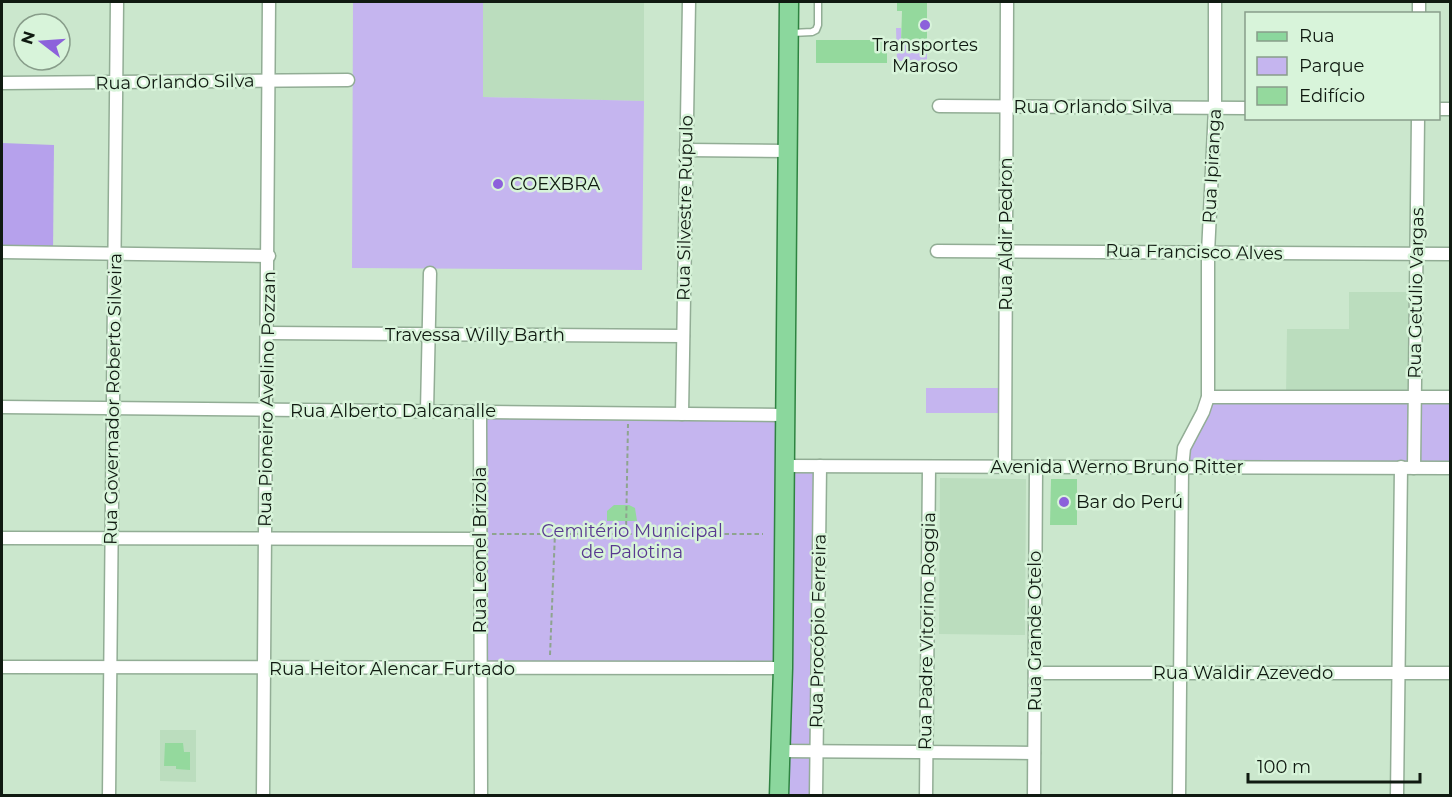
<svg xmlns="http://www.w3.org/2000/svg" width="1452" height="797" viewBox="0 0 1452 797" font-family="Montserrat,sans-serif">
<rect width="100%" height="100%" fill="#cbe7cd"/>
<g fill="#bbddbe">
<path d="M483,2h161v99l-161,-4z"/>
<path d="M1349,292h67l-1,105 -129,-1 1,-67h62z"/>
<path d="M940,478l86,1 -1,156 -86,-1z"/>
<path d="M160,730h36v52l-36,-1z"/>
</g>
<g fill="#c5b5ef">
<path d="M353,2h130v95l161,4 -2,169 -290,-2z"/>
<path d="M896,28h5v15h6v8l20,1v9h-30z"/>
<rect x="926" y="388" width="79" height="25"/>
<path d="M1208,397h242v71h-268z"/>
<path d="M480,411l304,4v50l36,1 -4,329h-37l3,-127 -303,1z"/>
</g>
<path fill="#b6a1ec" d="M2,143l52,2 -1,108 -51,-1z"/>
<g fill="#94d99d">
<path d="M897,2h30v50l-20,-1v-8h-6l1,-32h-5z"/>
<rect x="816" y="40" width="71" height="23"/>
<path d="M1051,479h26v46h-27z"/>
<path d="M614,505h15l6,3 2,13h-30v-10z"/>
<path d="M165,743h18l1,9h6v18l-14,-1v-3h-12z"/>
</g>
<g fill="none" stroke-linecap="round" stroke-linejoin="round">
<g stroke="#92ad95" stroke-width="9">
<path id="service" d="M792,33l20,-1 4,-2 2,-5v-23"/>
</g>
<g stroke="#92ad95" stroke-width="15">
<g id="minor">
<path d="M1419,14v-12"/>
<path d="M2,83l346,-3"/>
<path d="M939,106l307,2"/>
<path d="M1438,109h12"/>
<path d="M686,150l101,1"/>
<path d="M937,251l513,3"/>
<path d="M2,252l267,4"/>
<path d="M268,333l415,3"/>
<path d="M1208,397h242"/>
<path d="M2,407l782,8"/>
<path d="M427,411l3,-138"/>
<path d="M480,411l1,385"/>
<path d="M682,414l7,-412"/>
<path d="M784,466l666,2"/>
<path d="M1005,466l2,-464"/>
<path d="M1414,468l4,-350"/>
<path d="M2,538l478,1"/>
<path d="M2,667l781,1"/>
<path d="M1035,673h415"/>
<path d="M781,751l253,2"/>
<path d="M109,796l8,-794"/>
<path d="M263,796l6,-794"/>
<path d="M816,796l4,-330"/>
<path d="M926,796l3,-329"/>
<path d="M1034,796l2,-329"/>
<path d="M1179,796l3,-328 2,-20 19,-36 5,-15v-144l7,-145v-106"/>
<path d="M1397,796l4,-329"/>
</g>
</g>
<g stroke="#2e8341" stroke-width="21">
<path id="primary" d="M779,796l4,-128 6,-666"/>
</g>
<g stroke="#8ea48f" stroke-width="2" stroke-dasharray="4.5 3" stroke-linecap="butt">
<path d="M626,533l2,-109"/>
<path d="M492,534h271"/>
<path d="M550,655l5,-122"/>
</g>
<use href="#service" stroke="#fff" stroke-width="6"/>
<use href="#minor" stroke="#fff" stroke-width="12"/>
<use href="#primary" stroke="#8bd79d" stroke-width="18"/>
</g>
<g fill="#8c61db" stroke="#d8f4da" stroke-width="2">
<circle cx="925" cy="25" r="6"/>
<circle cx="498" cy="184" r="6"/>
<circle cx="1064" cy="502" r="6"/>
</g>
<g text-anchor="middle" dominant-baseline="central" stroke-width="5" stroke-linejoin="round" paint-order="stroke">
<g font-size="18" fill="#101a11" stroke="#d8f4da" text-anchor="start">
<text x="925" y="45" text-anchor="middle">Transportes<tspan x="925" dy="21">Maroso</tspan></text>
<text x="510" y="184">COEXBRA</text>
<text x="1076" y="502">Bar do Perú</text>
</g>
<g font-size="18" fill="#101a11" stroke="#d8f4da">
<text transform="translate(175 82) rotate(-1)">Rua Orlando Silva</text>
<text x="1093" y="107">Rua Orlando Silva</text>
<text transform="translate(1212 166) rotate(-87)">Rua Ipiranga</text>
<text transform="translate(685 208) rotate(-89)">Rua Silvestre Rúpulo</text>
<text transform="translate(1006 234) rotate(-90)">Rua Aldir Pedron</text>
<text transform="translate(1194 252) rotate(1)">Rua Francisco Alves</text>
<text transform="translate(1416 293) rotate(-89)">Rua Getúlio Vargas</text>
<text x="475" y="335">Travessa Willy Barth</text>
<text transform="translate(113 399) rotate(-89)">Rua Governador Roberto Silveira</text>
<text transform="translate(267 399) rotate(-89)">Rua Pioneiro Avelino Pozzan</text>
<text x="393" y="411">Rua Alberto Dalcanalle</text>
<text x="1117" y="467">Avenida Werno Bruno Ritter</text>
<text transform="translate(480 550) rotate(-90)">Rua Leonel Brizola</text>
<text transform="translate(818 631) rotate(-89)">Rua Procópio Ferreira</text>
<text transform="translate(927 631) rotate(-89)">Rua Padre Vitorino Roggia</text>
<text transform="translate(1035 631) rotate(-90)">Rua Grande Otelo</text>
<text x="392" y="669">Rua Heitor Alencar Furtado</text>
<text x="1243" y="673">Rua Waldir Azevedo</text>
</g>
<g font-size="18" fill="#593990" stroke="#d8f4da">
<text x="632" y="531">Cemitério Municipal<tspan x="632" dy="21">de Palotina</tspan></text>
</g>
</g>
<rect width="1452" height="797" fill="none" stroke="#101a11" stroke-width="6"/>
<rect x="1245" y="12" width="195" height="108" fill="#d8f4da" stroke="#889d8a" stroke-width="1.5"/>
<rect x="1257" y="32" width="30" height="9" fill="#8bd79d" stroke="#889d8a" stroke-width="1.5"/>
<text x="1299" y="42" font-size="18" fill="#101a11">Rua</text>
<rect x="1257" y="57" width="30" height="18" fill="#c5b5ef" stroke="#889d8a" stroke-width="1.5"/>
<text x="1299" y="72" font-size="18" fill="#101a11">Parque</text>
<rect x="1257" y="87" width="30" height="18" fill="#94d99d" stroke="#889d8a" stroke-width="1.5"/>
<text x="1299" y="102" font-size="18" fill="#101a11">Edifício</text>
<g transform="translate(42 42) rotate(287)"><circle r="28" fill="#d8f4da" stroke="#889d8a" stroke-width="1.5"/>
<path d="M0-4.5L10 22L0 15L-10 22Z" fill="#8c61db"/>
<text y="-9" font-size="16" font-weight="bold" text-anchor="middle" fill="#101a11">N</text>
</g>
<path d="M1248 773v9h172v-9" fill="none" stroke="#101a11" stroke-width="3"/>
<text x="1257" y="773" font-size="18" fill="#101a11" stroke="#d8f4da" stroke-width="4.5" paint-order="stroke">100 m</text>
</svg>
